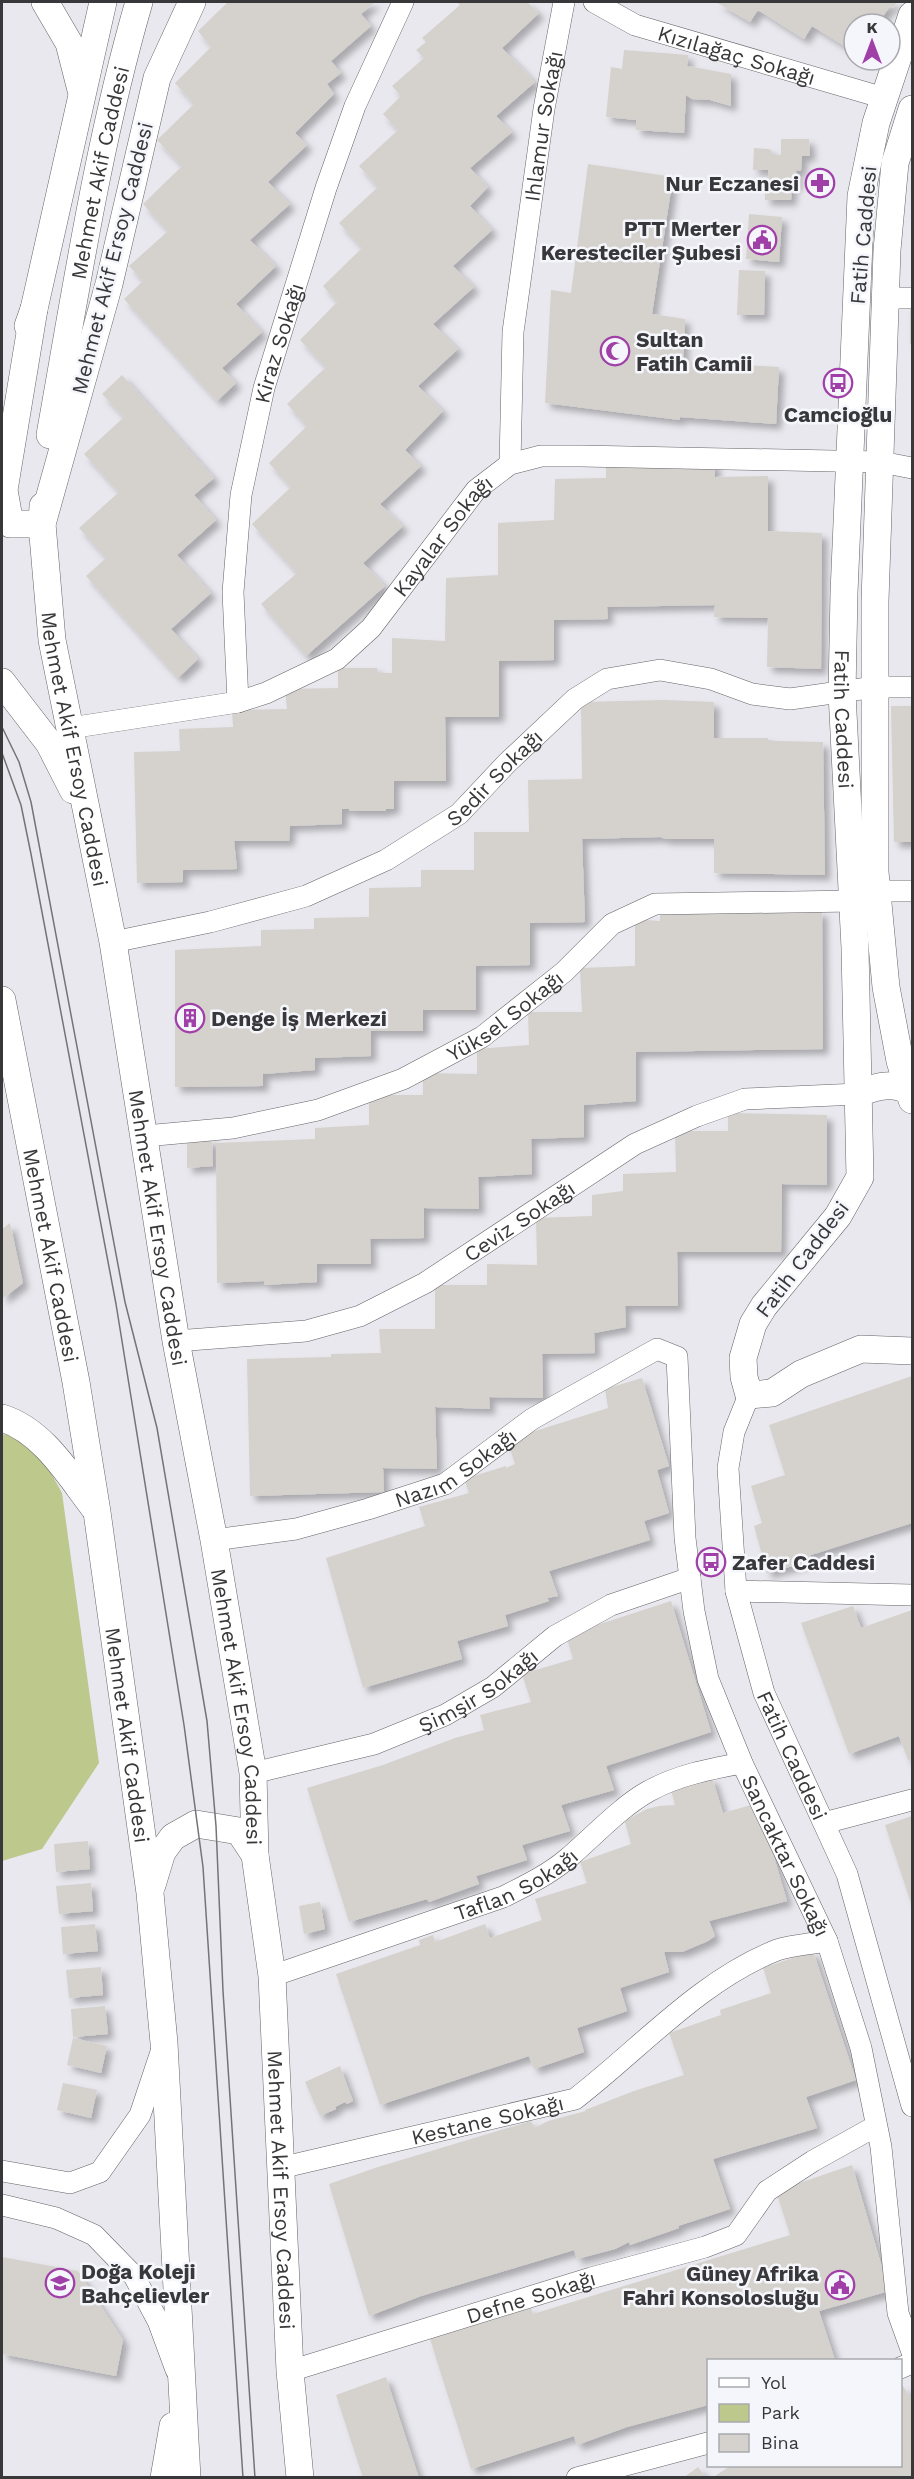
<svg xmlns="http://www.w3.org/2000/svg" width="914" height="2479" viewBox="0 0 914 2479" font-family="'Work Sans',sans-serif">
<defs>
<filter id="shadow"><feDropShadow dx="5.5" dy="5.5" stdDeviation="3" flood-color="#0004"/></filter>
</defs>
<rect width="100%" height="100%" fill="#e8e8ee"/>
<path fill="#bcc88c" d="M2,1434l10,2 33,26 17,31 37,270 -57,86 -40,12z"/>
<g fill="#d5d1cd" filter="url(#shadow)">
<path d="M228,2h147l-14,12 10,12 -40,35 10,12 -14,11 7,10 -39,39 12,12 -39,37 22,22 -40,36 26,26 -40,38 26,28 -40,36 14,15 -19,18 -93,-102 19,-18 -14,-15 39,-35 -25,-27 39,-38 -25,-26 37,-36 -19,-21 36,-36 -13,-16z"/>
<path d="M457,2h70l12,11 -37,35 33,34 -39,34 16,16 -42,36 18,19 -18,19 22,24 -39,36 21,21 -41,37 25,25 -40,37 25,25 -38,39 16,16 -41,38 23,22 -40,37 22,23 -79,70 -45,-52 36,-31 -45,-49 39,-37 -22,-24 38,-37 -20,-22 39,-37 -26,-27 37,-38 -14,-16 39,-38 -23,-25 39,-36 -19,-21 39,-36 -15,-16 18,-18 -9,-10 32,-28 -8,-8 10,-8 -4,-4 38,-33z"/>
<path d="M716,2h181l-4,6 -3,-2 -12,18h-24v28l-42,-26 -8,13 -46,-29 -8,12z"/>
<path d="M624,50l64,5 -1,11 44,8v32l-21,-6 -18,-1 -6,-4 -2,38 -48,-3v-10l-30,-3 5,-50 11,2z"/>
<path d="M781,139h28l1,17h-8l-1,15 -5,-1 1,15h-5l-1,15h-26v-17h4l-1,-13h-15l1,-22 14,1 3,1v4l10,1z"/>
<path d="M588,164l85,13 -21,137 33,5 -2,42 96,6 -3,57 -96,-7v3l-135,-17 6,-113 20,3z"/>
<path d="M749,214l33,3 -3,45 -33,-3z"/>
<path d="M739,270l26,1 -1,44h-27z"/>
<rect x="910" y="306" width="2" height="38"/>
<path d="M122,375l92,103 -20,17 22,25 -39,35 34,38 -40,36 27,30 -20,19 -92,-102 20,-18 -27,-30 40,-36 -35,-38 40,-37 -22,-23z"/>
<path d="M715,462v15l53,-1v55l54,2 -1,136 -54,-2 1,-49 -54,-1 1,-12 -108,2 1,12 -54,1v40l-55,1v56h-54l1,64h-52v28h-8v2h-37v-2h-7v15l-52,2 -1,15h-55l3,28 -54,1v12l-46,1 -3,-131 46,-1 -1,-22 54,-2 -1,-17 55,-1 -2,-20 53,-1v-20h39l1,5h14v-35l53,3 1,-63 52,-3v-52l56,-3 1,-41 51,-1v-12z"/>
<path d="M664,700l50,2v36h54v2l9,1 46,1 2,133 -111,-2v-34h-48l-6,-2 -78,2 3,83 -55,1v42l-54,1v44h-53v21h-52v25l-56,2v12l-52,4v12l-88,1v-137l86,-4v-16l53,-1v-11l55,-1v-29l52,-1v-17h53v-38h55l-1,-52 54,-1 -1,-77z"/>
<path d="M891,706h21v136h-18z"/>
<path d="M822,911l1,138 -187,3v49l-52,4v32l-53,2 1,35 -54,3 1,32 -55,-1v30l-54,1 1,25h-54v18l-53,3v-4l-47,2 -1,-140 99,-4v-11l54,-3v-30h54v-22l54,1v-25l52,-4 -1,-33h54l-2,-44 55,-2v-47l25,2v-8z"/>
<path d="M728,1113l99,2v70l-45,-1 -1,68h-104l1,54h-53l1,21 -32,6 1,20 -53,1 1,44 -54,-1 1,12 -55,-2 2,62 -54,-1 1,24 -134,4 -3,-137 84,-2v-3l50,-1 -2,-24h56v-44h52v-21l50,1 -1,-47 56,-2v-21l31,-4v-17l53,-2 -1,-41h53z"/>
<path d="M212,1139l1,27 -26,2v-28z"/>
<path d="M10,1223l13,60 -21,16v-70z"/>
<path d="M912,1376v147l-101,32v6l-44,12 -13,-47 8,-3 -11,-37 34,-11 -16,-50z"/>
<path d="M642,1378l27,88 -12,4 12,43 -25,8 6,19 -101,31 9,25 -11,2 2,3 -44,14 3,11 -51,15 5,18 -99,29 -37,-130 99,-32 -6,-19 50,-14 -5,-14 42,-13v2l9,-4 -8,-24 101,-32 -3,-19z"/>
<path d="M671,1601l40,131 -105,34 8,24 -53,15 9,26 -48,14 5,15 -51,16 3,8 -50,18 -2,-3 -78,23 -42,-134 76,-23 72,-27 29,-8 -4,-15 51,-13 -9,-28 51,-15 -7,-24z"/>
<path d="M853,1606l8,22 51,-18v149l-4,1 -9,-24 -50,18 -48,-131z"/>
<path d="M712,1777l11,36 35,-10 29,98 -78,20 6,15 -7,5 -26,11h-18l5,20 -49,16 7,23 -50,17 7,24 -50,17 -5,-13 -149,49 -44,-131 84,-29 -1,-5 14,-5 2,7 50,-18 5,14 52,-18 -7,-21 52,-16 -7,-21 51,-18 -6,-22 1,-2 21,-11 12,-3 16,-1 -4,-15z"/>
<path d="M912,1816v90l-27,-81z"/>
<path d="M88,1841l2,28 -34,3 -2,-28z"/>
<path d="M91,1883l2,28 -34,3 -3,-28z"/>
<path d="M320,1902l5,27 -21,5 -5,-28z"/>
<path d="M95,1924l3,27 -35,3 -2,-27z"/>
<path d="M813,1951l43,129 -50,17 11,31 -104,31 17,50 -52,17 1,2 -49,17 -1,-3 -14,7 -38,10 -3,-9 -153,46 -52,20 -40,-132 49,-17 153,-46 4,7 13,-7 38,-10 -1,-1 49,-19 50,-16 -15,-42 52,-18 -1,-5 51,-17 -8,-25z"/>
<path d="M101,1967l2,28 -34,3 -3,-28z"/>
<path d="M105,2006l3,28 -35,3 -2,-28z"/>
<path d="M73,2038l34,8 -6,27 -34,-8z"/>
<path d="M340,2066l13,35 -6,3 -2,-2 -10,5 1,2 -16,7 -15,-34z"/>
<path d="M63,2083l34,7 -6,28 -34,-8z"/>
<path d="M852,2165l37,126 -70,20 16,49h-127v45l-81,22 -50,18 -3,-9 -103,33 -41,-130 101,-31 2,6 257,-79 -14,-44z"/>
<path d="M2,2257l76,14 45,69 -7,36 -114,-22z"/>
<path d="M386,2377l33,101h-56l-27,-83z"/>
<path d="M903,2386l9,14v78h-200l18,-12h170v-79z"/>
<path d="M698,2467l8,11h-23z"/>
</g>
<g fill="none" stroke-linecap="round" stroke-linejoin="round">
<g stroke="#646469" stroke-width="22">
<g id="minor">
<path id="s1" d="M594,2l41,23 249,73"/>
<path d="M885,298h27"/>
<path id="s2" d="M510,464l3,-132 31,-223 20,-107"/>
<path id="s3" d="M238,702l-5,-110 8,-97 23,-107 62,-200 29,-82 48,-104"/>
<path id="s4" d="M70,728l168,-26 28,-9 71,-34 34,-31 105,-138 34,-26 31,-8h40l300,6 31,6"/>
<path d="M877,891h35"/>
<path id="s5" d="M113,942l97,-20 96,-26 80,-36 73,-46 48,-51 68,-64 32,-20 53,-9 51,9 41,15 38,5 85,-12h37"/>
<path id="s6" d="M145,1136l88,-8 85,-18 85,-31 79,-42 82,-65 48,-48 43,-20 198,-3"/>
<path id="s7" d="M176,1341l130,-10 54,-15 65,-33 210,-139 62,-28 48,-17 113,-5"/>
<path id="s8" d="M749,1395l-15,37 -6,36 8,123 28,102 83,181 65,232"/>
<path id="s9" d="M214,1540l82,-11 72,-20 77,-25 87,-65 125,-70 20,8 8,181 9,73 14,68 34,84 85,178 34,107 20,99 17,166 14,39"/>
<path d="M736,1591l176,4"/>
<path id="s10" d="M253,1773l121,-29 71,-29 48,-28 62,-51 56,-31 79,-27"/>
<path d="M824,1823l88,-23"/>
<path id="s11" d="M272,1976l231,-79c22,-11 45,-22 64,-38 25,-21 53,-52 82,-68 29,-16 61,-22 93,-28"/>
<path id="s12" d="M280,2168l295,-69c65,-50 124,-118 202,-149 15,-5 34,-6 50,-9"/>
<path d="M2,2171l68,12 30,-11 40,-57 21,-63"/>
<path d="M2,2205l54,13 38,17 40,41 24,45 18,49"/>
<path d="M900,2368l12,-5"/>
<path id="s13" d="M290,2371l301,-93 114,-31 31,-12 31,-44 46,-30 63,-35"/>
<path d="M577,2478l131,-35"/>
</g>
</g>
<g stroke="#646469" stroke-width="28">
<g id="major">
<path d="M45,2l24,41 12,47"/>
<path id="s14" d="M192,2l-35,76 -48,206 -67,240 10,116 61,302 63,399 38,199 39,233 2,82 17,121 18,395 10,107"/>
<path id="s15" d="M912,15l-36,108 -15,73 -17,397 -2,100 13,255 5,229 -22,39 -74,90 -11,18 -10,34 1,19 5,18 23,-2 29,-19 60,-25 51,2"/>
<path d="M912,109l-17,54 -8,87 -12,351v271l11,115 14,74 12,39"/>
<path d="M34,309l-30,181 6,34h32l1,-18"/>
<path d="M28,326l6,-17 69,-307"/>
<path id="s16" d="M50,435c26,-145 48,-292 89,-433"/>
<path d="M2,682l47,61 24,47"/>
<path id="s17" d="M2,1000l74,382 21,130 53,381 14,150 23,435"/>
<path d="M858,1094c17,-8 36,-13 52,-2"/>
<path d="M2,1418c42,13 68,59 94,92"/>
<path d="M152,1885l10,-33 11,-15 23,-13 43,7 16,24"/>
<path d="M164,2478l9,-52"/>
</g>
</g>
<use href="#minor" stroke="#fff" stroke-width="21"/>
<use href="#major" stroke="#fff" stroke-width="27"/>
<g stroke="#747478" stroke-width="1.5">
<path d="M2,727l17,35 12,40 94,500 32,126 50,293 9,105 7,165 32,487"/>
<path d="M2,753l19,52 10,49 85,450 68,421 19,142 40,611"/>
</g>
</g>
<defs>
<g id="pharmacy-ring" transform="scale(1.5)"><circle r="9.5" fill="#f5f6fb" stroke="#9f3fa7" stroke-width="1.5"/><path d="M-2-6h4v4h4v4h-4v4h-4v-4h-4v-4h4Z" fill="#9f3fa7"/></g>
<g id="civic-ring" transform="scale(1.5)"><circle r="9.5" fill="#f5f6fb" stroke="#9f3fa7" stroke-width="1.5"/><path d="M-.6-6.5H3V-4.5H.6V-3L4-1V1h2V6H-6V1h2V-1L-.6-3ZM-1.2 2.5V6h2.4V2.5Z" fill="#9f3fa7"/></g>
<g id="mosque-ring" transform="scale(1.5)"><circle r="9.5" fill="#f5f6fb" stroke="#9f3fa7" stroke-width="1.5"/><path d="M3.5-4.9A6 6 0 1 0 3.5 4.9A5 5 0 1 1 3.5-4.9Z" fill="#9f3fa7"/></g>
<g id="bus-ring" transform="scale(1.5)"><circle r="9.5" fill="#f5f6fb" stroke="#9f3fa7" stroke-width="1.5"/><path d="M-5-6H5V4H4V6H2V4H-2V6H-4V4H-5ZM-3.5-4V0h7V-4ZM-3.5 1.2v1.5H-2V1.2ZM2 1.2v1.5H3.5V1.2Z" fill="#9f3fa7"/></g>
<g id="building-ring" transform="scale(1.5)"><circle r="9.5" fill="#f5f6fb" stroke="#9f3fa7" stroke-width="1.5"/><path d="M-4-6H4V6H1V3H-1V6H-4ZM-2.5-4.3h1.7v1.8h-1.7ZM.8-4.3h1.7v1.8H.8ZM-2.5-1h1.7V.8h-1.7ZM.8-1h1.7V.8H.8Z" fill="#9f3fa7"/></g>
<g id="school-ring" transform="scale(1.5)"><circle r="9.5" fill="#f5f6fb" stroke="#9f3fa7" stroke-width="1.5"/><path d="M0-5L7-2L0 1L-7-2ZM-4 1L0 2.5L4 1V4Q0 6-4 4Z" fill="#9f3fa7"/></g>
</defs>
<g fill-rule="evenodd">
<use href="#pharmacy-ring" x="820" y="183"/>
<use href="#civic-ring" x="762" y="240"/>
<use href="#mosque-ring" x="615" y="351"/>
<use href="#bus-ring" x="838" y="383"/>
<use href="#building-ring" x="190" y="1018"/>
<use href="#bus-ring" x="711" y="1562"/>
<use href="#school-ring" x="60" y="2283"/>
<use href="#civic-ring" x="840" y="2285"/>
</g>
<g text-anchor="middle" dominant-baseline="central" stroke-width="5" stroke-linejoin="round" paint-order="stroke">
<g font-size="21" fill="#38383a" stroke="#f5f6fb">
<text stroke="none"><textPath href="#s1" startOffset="153">Kızılağaç Sokağı</textPath></text>
<text stroke="none"><textPath href="#s2" startOffset="340">Ihlamur Sokağı</textPath></text>
<text stroke="none"><textPath href="#s16" startOffset="267">Mehmet Akif Caddesi</textPath></text>
<text transform="translate(863 235) rotate(-85)">Fatih Caddesi</text>
<text transform="translate(112 258) rotate(-76)">Mehmet Akif Ersoy Caddesi</text>
<text stroke="none"><textPath href="#s3" startOffset="364">Kiraz Sokağı</textPath></text>
<text stroke="none"><textPath href="#s4" startOffset="441">Kayalar Sokağı</textPath></text>
<text stroke="none"><textPath href="#s15" startOffset="712">Fatih Caddesi</textPath></text>
<text stroke="none"><textPath href="#s14" startOffset="772">Mehmet Akif Ersoy Caddesi</textPath></text>
<text stroke="none"><textPath href="#s5" startOffset="423">Sedir Sokağı</textPath></text>
<text stroke="none"><textPath href="#s6" startOffset="386">Yüksel Sokağı</textPath></text>
<text stroke="none"><textPath href="#s7" startOffset="372">Ceviz Sokağı</textPath></text>
<text stroke="none"><textPath href="#s14" startOffset="1258">Mehmet Akif Ersoy Caddesi</textPath></text>
<text stroke="none"><textPath href="#s17" startOffset="260">Mehmet Akif Caddesi</textPath></text>
<text transform="translate(802 1259) rotate(-53)">Fatih Caddesi</text>
<text stroke="none"><textPath href="#s9" startOffset="255">Nazım Sokağı</textPath></text>
<text stroke="none"><textPath href="#s10" startOffset="242">Şimşir Sokağı</textPath></text>
<text stroke="none"><textPath href="#s14" startOffset="1744">Mehmet Akif Ersoy Caddesi</textPath></text>
<text stroke="none"><textPath href="#s17" startOffset="746">Mehmet Akif Caddesi</textPath></text>
<text stroke="none"><textPath href="#s8" startOffset="374">Fatih Caddesi</textPath></text>
<text stroke="none"><textPath href="#s9" startOffset="1029">Sancaktar Sokağı</textPath></text>
<text stroke="none"><textPath href="#s11" startOffset="261">Taflan Sokağı</textPath></text>
<text stroke="none"><textPath href="#s12" startOffset="213">Kestane Sokağı</textPath></text>
<text stroke="none"><textPath href="#s14" startOffset="2230">Mehmet Akif Ersoy Caddesi</textPath></text>
<text stroke="none"><textPath href="#s13" startOffset="252">Defne Sokağı</textPath></text>
</g>
<g font-size="21" font-weight="bold" fill="#38383a" stroke="#f5f6fb" text-anchor="start">
<text x="799" y="183" text-anchor="end">Nur Eczanesi</text>
<text x="741" y="228" text-anchor="end">PTT Merter<tspan x="741" dy="24">Keresteciler Şubesi</tspan></text>
<text x="636" y="339">Sultan<tspan x="636" dy="24">Fatih Camii</tspan></text>
<text x="838" y="414" text-anchor="middle">Camcioğlu</text>
<text x="211" y="1018">Denge İş Merkezi</text>
<text x="732" y="1562">Zafer Caddesi</text>
<text x="81" y="2271">Doğa Koleji<tspan x="81" dy="24">Bahçelievler</tspan></text>
<text x="819" y="2273" text-anchor="end">Güney Afrika<tspan x="819" dy="24">Fahri Konsolosluğu</tspan></text>
</g>
</g>
<rect width="914" height="2479" fill="none" stroke="#38383a" stroke-width="6"/>
<rect x="707" y="2359" width="195" height="108" fill="#f5f6fb" stroke="#a9aaae" stroke-width="1.5"/>
<rect x="719" y="2378" width="30" height="9" fill="#ffffff" stroke="#a9aaae" stroke-width="1.5"/>
<text x="761" y="2389" font-size="18" fill="#38383a">Yol</text>
<rect x="719" y="2404" width="30" height="18" fill="#bcc88c" stroke="#a9aaae" stroke-width="1.5"/>
<text x="761" y="2419" font-size="18" fill="#38383a">Park</text>
<rect x="719" y="2434" width="30" height="18" fill="#d5d1cd" stroke="#a9aaae" stroke-width="1.5"/>
<text x="761" y="2449" font-size="18" fill="#38383a">Bina</text>
<g transform="translate(872 42)"><circle r="28" fill="#f5f6fb" stroke="#a9aaae" stroke-width="1.5"/>
<path d="M0-4.5L10 22L0 15L-10 22Z" fill="#9f3fa7"/>
<text y="-9" font-size="16" font-weight="bold" text-anchor="middle" fill="#38383a">K</text>
</g>
</svg>
